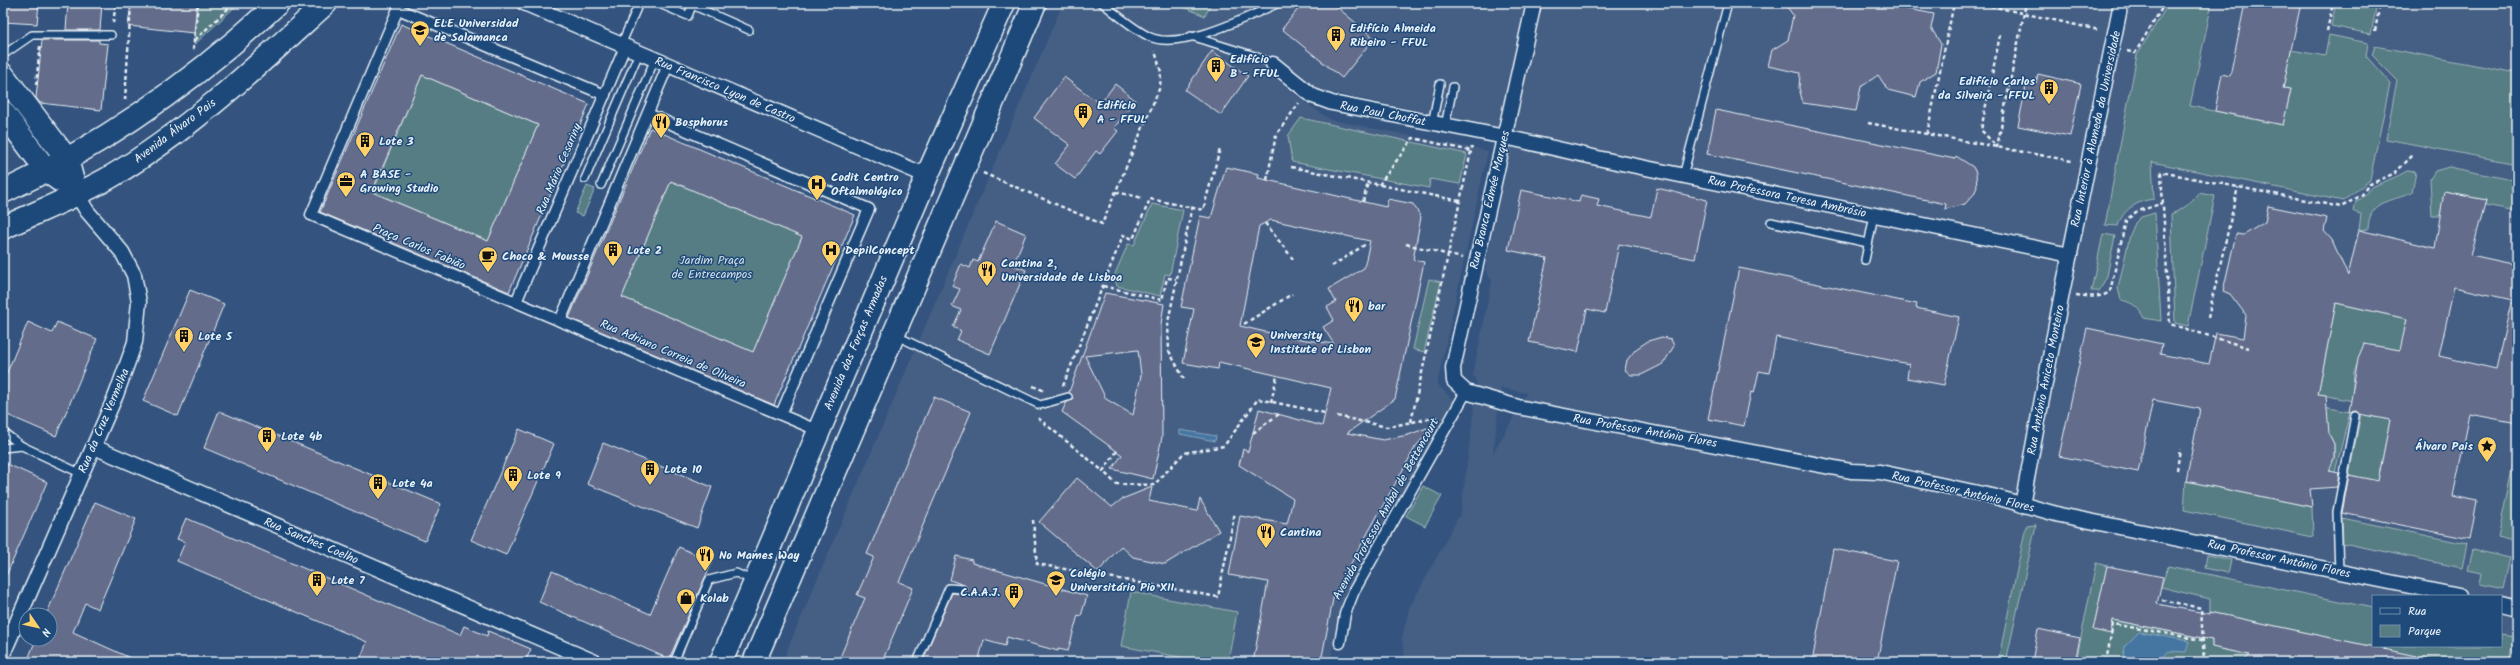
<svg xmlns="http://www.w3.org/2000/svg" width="2520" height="665" viewBox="0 0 2520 665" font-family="Kalam,sans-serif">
<rect width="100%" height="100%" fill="#34547f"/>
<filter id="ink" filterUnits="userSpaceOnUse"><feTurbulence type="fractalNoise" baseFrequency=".025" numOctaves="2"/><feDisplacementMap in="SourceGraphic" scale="8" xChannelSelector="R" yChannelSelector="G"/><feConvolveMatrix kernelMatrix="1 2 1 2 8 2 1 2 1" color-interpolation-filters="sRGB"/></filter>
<g filter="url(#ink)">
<path fill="#455e84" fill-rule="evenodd" d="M1063,3h1454v659h-1110l-3,-9 -2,-15 7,-29 52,-97 16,-129 -4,-8 19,-94 -7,-11 29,-139 -199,-42 -39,-32 -11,13 40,32 26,18 157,31 -51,233 17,17 -112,199 -12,62h-548zM1501,388l26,5 -34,61zM2373,596h128v50h-128z"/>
<g fill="#577d83" stroke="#a0b7be">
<path d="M198,3h41l-45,42v-5z"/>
<path d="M1174,3h37l-6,13z"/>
<path d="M2169,3h43l-22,103 93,19 8,-36 -8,-1 8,-38 34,6 4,-21 39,8 -2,13 24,27 -20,97 -27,21 -191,-39 2,37c-17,2 -31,10 -36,27l-13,-1 32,-170z"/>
<path d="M2336,3h41l-6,31 -40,-8z"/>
<path d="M2375,46l142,27v91l-131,-25 11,-59 -25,-25z"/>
<path d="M422,75l116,50 -50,116 -115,-49z"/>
<path d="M1301,118l166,36 -7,30 -30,-5 -1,9 -137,-26 -4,-26z"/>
<path d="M2449,167l68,14v30l-32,-6 1,-5 -42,-8 -4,24h-8l-2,-37 5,-8z"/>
<path d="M2407,171l9,1 -4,21c-23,9 -43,8 -44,36l-9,1 2,-16 -7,-2 2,-11c11,-4 10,-11 16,-14 12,-6 24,-9 35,-16z"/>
<path d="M671,181l131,56 -49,115 -131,-55z"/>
<path d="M587,186l8,3 -12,27 -8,-3z"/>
<path d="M2198,193l17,3 -27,130 -13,-3 -4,-109c13,-5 19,-10 27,-21z"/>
<path d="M1152,204l31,6 -13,65 -5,-1 -5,22 -43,-10 -3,-10 14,-32 6,1z"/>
<path d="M2155,213l6,108 -17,-3c-6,-11 -10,-15 -23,-18l-3,-12 12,-53 5,-12 6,-6z"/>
<path d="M2103,234l12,2 -8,40 -8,15h-8z"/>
<path d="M1429,279l12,3 -17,70 -11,-3z"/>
<path d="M2336,303l71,16 -3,11 5,1 -4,20 -41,-7 -10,28 -2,26 41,11 -75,-15z"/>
<path d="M2297,402l53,10 -19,76 -1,-20 4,-10v-14l-5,-10z"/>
<path d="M2361,414l29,6 -12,61 -29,-6z"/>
<path d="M2517,446v80l-3,15 -16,-4z"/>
<path d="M2186,481l126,26 1,30 -129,-27z"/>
<path d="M1423,486l19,10 -17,30 -19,-10z"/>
<path d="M2342,518l125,26 -5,24 -119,-25z"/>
<path d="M2036,525l-30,137h-8l28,-136z"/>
<path d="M2473,550l37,8 -7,31 -23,-5 2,-11 -14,-3z"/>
<path d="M2207,555l24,5 -3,13 -23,-5z"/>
<path d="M2096,563l11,3 -14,64 18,3 2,-13 99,20v7l38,8 -1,4 -7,3h-166z"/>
<path d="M2168,566l205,42v38h128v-12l13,2 -5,26h-66l-233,-50v-13l-49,-12z"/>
<path d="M1131,592l106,20 -9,50h-22l-85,-16z"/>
</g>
<g fill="#4475a1" stroke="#86a7c4">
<path d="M1180,430l36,6 -1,5 -35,-7z"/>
<path d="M2139,632l50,9 -3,11 -17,-1 -11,11h-36l3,-16z"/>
</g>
<g fill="#646c8a" stroke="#e8f1f8" fill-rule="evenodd">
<path d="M3,3h36l-2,21 -34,-2z"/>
<path d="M68,3h34l-2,27h-34z"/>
<path d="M131,3h66l-3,30 -66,-7z"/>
<path d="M1303,3h29l42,35 -32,40 -60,-49z"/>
<path d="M1784,3h116l3,5 31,6 -3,14 10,16 -5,28 -16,10 -4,15 -28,-7 -10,-15 -17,12 -5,24 -53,-8 -4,-15 1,-15 -32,-7 4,-16 16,-10 5,-25z"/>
<path d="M2245,3h56l-18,85 8,1 -8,36 -68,-14 7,-37 8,2z"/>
<path d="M401,24l188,80 -80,188 -189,-80zM422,75l116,50 -50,116 -116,-49z"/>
<path d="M42,40h57v3l9,1 -7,66 -61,-7 -4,-5z"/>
<path d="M1212,51l36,25 -27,39 -36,-25z"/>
<path d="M2038,74l43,10 -11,52 -52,-10 9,-45 9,2z"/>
<path d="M1064,77l36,27 15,-20 20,16 -21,28 4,3 -18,23 -4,-3 -21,28 -20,-15 15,-19 -36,-27z"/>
<path d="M1716,110l239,49 1,-3 17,11 3,6 1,14 -3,7 -9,10 -20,5 1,-5 -239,-50z"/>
<path d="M650,128l205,87 -81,190 -205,-87zM671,181l131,56 -49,115 -131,-55z"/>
<path d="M1226,167l33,7 -1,4 128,29 2,-8 25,5 8,13 -8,43 11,2 -29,137 -48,34 36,7 25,-5 27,-10 -19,21 -82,148 -13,68h-68l15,-80 -39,-7 11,-59 47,8 6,-25 -54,-34 4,-16 5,3 11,-43 63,17 9,-38 -112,-26 -1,7 -35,-6 11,-54 -13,-2 19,-91 11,2zM1271,220l99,21 -6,27 -35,21 7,13 -9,5 7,13 -11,7 11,17 -47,-7 -47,-11 19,-100z"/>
<path d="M1657,188l50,12 -12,59 -76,-15 -14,69 -18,-4 -9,43 -49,-10 18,-84 -39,-8 13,-60 58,12 2,-7 18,4 -2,7 54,11z"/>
<path d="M2444,192l42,8 -15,55 46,10v36l-63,-14 -15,69 57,13 15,-66 6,1v119l-47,-9 -17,82 24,5 -7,38 -128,-26 7,-38 29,6 12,-61 -31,-6 -3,-3 -7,1 9,-54 6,-14 36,6 7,-31 -71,-16 -18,91 8,1 3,39 5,10v14l-5,13 10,2 -2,14 -27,2 2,18 -126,-26 14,-72 -47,-9 -15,72 -79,-16 28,-128 75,16 -2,10 49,10 7,-31 27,5 3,-23 -16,-21 -7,-3 13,-57 8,1 21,-13 3,-16 59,12 -3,13 8,9 16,36 11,-46 76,18z"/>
<path d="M996,221l30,13 -13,31 13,5 -36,84 -33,-14 4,-9 -8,-4 8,-17 -9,-4 8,-17 -8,-3 9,-22 9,4 3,-8 5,2z"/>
<path d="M1739,268l178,36 -1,4 43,9 -15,68 -37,-7 2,-14 -133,-27 -7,36 -10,-2 -5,22 -3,-1 -7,34 -36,-7z"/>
<path d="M190,290l34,14 -46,112 -35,-15z"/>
<path d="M1105,293l59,11 -3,20 1,113 -9,42 -41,-10 10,-14 -60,-43 4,-9 7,-4 -4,-7zM1138,350l3,25 -8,40 -27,-16 -21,-43z"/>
<path d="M28,322l24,11 5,-11 40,17 -41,97 -53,-23v-31z"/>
<path d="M1662,337l9,2 3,7 -11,18 -22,11h-10l-6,-5 2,-10 9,-11 12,-8z"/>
<path d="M934,397l37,15 -72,170 14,6 -31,74h-44l27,-64 -8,-3 17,-38 -7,-3z"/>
<path d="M219,411l222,93 -16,37 -221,-93z"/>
<path d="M519,429l35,15 -48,111 -35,-15z"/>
<path d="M603,443l109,44 -15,41 -110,-44z"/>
<path d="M7,464l40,18 -44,101v-109z"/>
<path d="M1077,478l35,29 10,-8 30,-12 -3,14 48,10 3,-12 19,32 -54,33 -32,-7 -12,-11 -23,26 -59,-50z"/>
<path d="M95,502l41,17 -38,90 -13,-6 -12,29 66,30h-112l9,-23h14v-24h-4z"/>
<path d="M186,518l274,117 4,-9 23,10 1,-5 43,18 -6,13h-166l8,-20 -190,-81 8,-19 -8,-3z"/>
<path d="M679,547l33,15 -43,97 -130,-57 13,-31 98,43z"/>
<path d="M1833,549l64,12 -20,101h-65z"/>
<path d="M956,556l16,4v3l115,33 -6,20 -3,-1 -10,36 -10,-2v2l-51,-14 -2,9 -21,-6 -6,22h-56l30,-69 12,1 3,-4 -3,-5 -14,-5z"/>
<path d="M2107,566l56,11 -6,27 53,10v-2l206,44v6h-174l8,-7 -38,-8v-7l-99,-20 -2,14 -18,-4z"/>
<path d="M2038,629l42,9 -5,24h-43z"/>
</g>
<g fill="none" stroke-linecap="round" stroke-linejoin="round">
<g stroke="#e8f1f8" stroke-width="10">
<g id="service">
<path d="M657,3l31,13 5,-13"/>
<path d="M1102,3c16,12 31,26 48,34 31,14 99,-21 129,-34"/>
<path d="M692,5l57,25"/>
<path d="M1191,36l64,20 18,8"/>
<path d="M621,45l18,-42"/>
<path d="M3,55l29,-20h79"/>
<path d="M1432,124l8,-40"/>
<path d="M1445,126l8,-39"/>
<path d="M1683,176l45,-173"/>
<path d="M585,179l54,-126"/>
<path d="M601,185l54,-126"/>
<path d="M1771,222l97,21"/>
<path d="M1865,260l9,-45"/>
<path d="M895,335l145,70 28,-8"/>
<path d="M3,432l19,14 60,28"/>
<path d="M3,448l19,-2"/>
<path d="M2339,572l-2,-60 18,-96"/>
<path d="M674,662l35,-82 27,-7 18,8"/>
<path d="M917,662l32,-74 13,1"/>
</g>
</g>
<g stroke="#e8f1f8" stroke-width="13">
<g id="pedestrian">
<path d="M605,95l-207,-86 -87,206 508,216"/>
<path d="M648,114l221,95 -88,205"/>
<path d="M516,302l109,-255"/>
<path d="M560,321l108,-256"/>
<path d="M1340,643l5,-29 9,-23 112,-199"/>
</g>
</g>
<g stroke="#e8f1f8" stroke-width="17">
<g id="minor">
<path d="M524,3l403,173"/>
<path d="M1534,3l-81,365 1,13 12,11 52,15 333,64 29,1 112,24 68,19 399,81"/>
<path d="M1273,64l40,32 19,7 173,34 97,22 468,96"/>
<path d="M94,447l501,215"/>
<path d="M2022,505l40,-212 59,-290"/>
<path d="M2501,604l16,4"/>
<path d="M3,654l113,-259 19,-53 4,-40 -5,-27 -12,-23 -35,-41 -11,-18"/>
</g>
</g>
<g stroke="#e8f1f8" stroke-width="25">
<g id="primary">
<path d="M3,75l64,84 9,34"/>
<path d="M3,112l44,59 12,9"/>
<path d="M3,192c100,-47 194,-113 275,-189"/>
<path d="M3,228c36,-17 75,-32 109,-52 79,-47 147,-112 214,-173"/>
<path d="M721,662l206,-486 77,-173"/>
<path d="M754,662l281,-659"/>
</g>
</g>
<g stroke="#e8f1f8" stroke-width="2.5" stroke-dasharray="4 3" stroke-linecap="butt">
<path d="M1977,3l122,27"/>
<path d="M113,23l3,-20"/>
<path d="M2327,31l6,-28"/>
<path d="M2375,31l5,-28"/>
<path d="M2000,35l-19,95 16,17 29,-144"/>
<path d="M195,40l39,-37"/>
<path d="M193,50l5,-47"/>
<path d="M2127,51l8,2 30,-50"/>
<path d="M36,85l4,-39"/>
<path d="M125,100l6,-97"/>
<path d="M1868,123l204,38"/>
<path d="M1927,134l27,-131"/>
<path d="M1291,167l169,34"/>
<path d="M983,173l119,51 58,-137 1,-15 -6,-21"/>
<path d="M1267,180l9,-45 23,-32"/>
<path d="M1379,185l34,-47 58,13"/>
<path d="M1116,192l27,6"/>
<path d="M1363,202l5,-20"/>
<path d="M1265,223l28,36"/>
<path d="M1406,244l56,14"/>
<path d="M1332,266l34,-22"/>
<path d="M1103,286l59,14 5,-22 9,1"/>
<path d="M2076,295c12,1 23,4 34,-3l16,-72 10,-8 27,-9"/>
<path d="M2208,318l30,-131"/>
<path d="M1244,324l48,-30"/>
<path d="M1287,337l1,-6"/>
<path d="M2249,348l-79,-24 -9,-152 180,35 21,-12 6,-10 27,-12 18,-18"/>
<path d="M1184,379l-15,-28 -1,-29 24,-115"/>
<path d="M1033,386l12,5"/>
<path d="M1063,386l60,-151 10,4 17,-40 53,11 17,-61"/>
<path d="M1271,402l6,-26"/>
<path d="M1337,416l50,11 50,-10"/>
<path d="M1038,418l65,53"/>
<path d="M1411,422l61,-275"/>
<path d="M1253,433l26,-19"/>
<path d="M1117,451l-14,20 13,13 38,1 30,-32 40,-7 34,-47 67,14"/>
<path d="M2177,470l3,-21"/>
<path d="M1033,520l4,44 181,33 17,-85"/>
<path d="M2162,600l39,8 3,54"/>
<path d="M2385,649v-3"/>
<path d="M2106,662l7,-38 89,16"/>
</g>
<use href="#service" stroke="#1f4a7a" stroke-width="7"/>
<use href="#pedestrian" stroke="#1f4a7a" stroke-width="10"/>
<use href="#minor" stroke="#1f4a7a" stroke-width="14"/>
<use href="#primary" stroke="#1f4a7a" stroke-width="22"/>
</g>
</g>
<defs>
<g id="school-pin" transform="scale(1)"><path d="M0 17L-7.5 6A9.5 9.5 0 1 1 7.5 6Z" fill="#ffd166" stroke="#1f4a7a"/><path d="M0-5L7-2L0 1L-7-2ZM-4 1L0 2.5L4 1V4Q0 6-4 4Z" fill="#111"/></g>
<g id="building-pin" transform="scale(1)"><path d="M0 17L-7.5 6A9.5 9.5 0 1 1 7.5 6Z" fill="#ffd166" stroke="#1f4a7a"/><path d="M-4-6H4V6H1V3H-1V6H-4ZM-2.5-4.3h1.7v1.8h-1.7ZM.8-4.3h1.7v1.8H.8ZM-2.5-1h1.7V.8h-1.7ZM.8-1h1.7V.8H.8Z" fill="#111"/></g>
<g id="restaurant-pin" transform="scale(1)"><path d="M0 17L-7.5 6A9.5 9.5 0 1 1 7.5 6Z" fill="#ffd166" stroke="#1f4a7a"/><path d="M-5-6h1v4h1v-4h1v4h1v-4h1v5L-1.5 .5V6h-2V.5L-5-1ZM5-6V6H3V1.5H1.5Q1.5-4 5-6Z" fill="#111"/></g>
<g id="office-pin" transform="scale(1)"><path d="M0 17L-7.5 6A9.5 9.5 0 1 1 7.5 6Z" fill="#ffd166" stroke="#1f4a7a"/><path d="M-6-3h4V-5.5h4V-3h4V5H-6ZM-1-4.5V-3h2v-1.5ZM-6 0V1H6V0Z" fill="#111"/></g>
<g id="hospital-pin" transform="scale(1)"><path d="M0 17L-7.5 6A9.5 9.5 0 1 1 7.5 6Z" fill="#ffd166" stroke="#1f4a7a"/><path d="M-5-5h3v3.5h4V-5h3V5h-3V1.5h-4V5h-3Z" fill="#111"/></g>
<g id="cafe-pin" transform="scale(1)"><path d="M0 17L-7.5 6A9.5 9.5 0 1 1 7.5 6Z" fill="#ffd166" stroke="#1f4a7a"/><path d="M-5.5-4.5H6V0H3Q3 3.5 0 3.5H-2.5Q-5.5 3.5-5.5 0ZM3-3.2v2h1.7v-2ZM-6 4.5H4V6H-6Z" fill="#111"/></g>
<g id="university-pin" transform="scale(1)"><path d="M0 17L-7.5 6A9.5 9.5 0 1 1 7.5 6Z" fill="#ffd166" stroke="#1f4a7a"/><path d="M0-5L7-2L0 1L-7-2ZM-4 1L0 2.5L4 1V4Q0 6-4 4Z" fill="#111"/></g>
<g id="sight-pin" transform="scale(1)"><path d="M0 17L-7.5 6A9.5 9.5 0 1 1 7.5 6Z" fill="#ffd166" stroke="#1f4a7a"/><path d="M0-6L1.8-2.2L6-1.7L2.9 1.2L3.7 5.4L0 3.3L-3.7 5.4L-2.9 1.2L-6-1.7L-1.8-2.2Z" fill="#111"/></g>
<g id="shop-pin" transform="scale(1)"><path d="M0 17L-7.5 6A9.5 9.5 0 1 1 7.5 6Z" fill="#ffd166" stroke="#1f4a7a"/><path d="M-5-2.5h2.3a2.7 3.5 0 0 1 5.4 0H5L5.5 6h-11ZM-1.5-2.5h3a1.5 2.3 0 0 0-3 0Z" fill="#111"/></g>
</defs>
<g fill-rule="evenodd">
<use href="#school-pin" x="420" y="30"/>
<use href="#building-pin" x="1336" y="35"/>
<use href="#building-pin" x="1216" y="66"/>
<use href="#building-pin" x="2049" y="88"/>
<use href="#building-pin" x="1083" y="112"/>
<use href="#restaurant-pin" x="661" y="122"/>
<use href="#building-pin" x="365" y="141"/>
<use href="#office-pin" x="346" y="181"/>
<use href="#hospital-pin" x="817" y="184"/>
<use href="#building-pin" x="613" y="250"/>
<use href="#hospital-pin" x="831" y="250"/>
<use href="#cafe-pin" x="488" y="256"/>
<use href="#restaurant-pin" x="987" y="270"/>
<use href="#restaurant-pin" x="1354" y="306"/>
<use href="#building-pin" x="184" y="336"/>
<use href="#university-pin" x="1256" y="342"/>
<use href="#building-pin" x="267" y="436"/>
<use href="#sight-pin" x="2487" y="446"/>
<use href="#building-pin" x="650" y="469"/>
<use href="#building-pin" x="513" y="475"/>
<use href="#building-pin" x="378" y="483"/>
<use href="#restaurant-pin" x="1266" y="532"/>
<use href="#restaurant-pin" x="705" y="555"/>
<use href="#building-pin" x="317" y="580"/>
<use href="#university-pin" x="1056" y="580"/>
<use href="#building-pin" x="1014" y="592"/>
<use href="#shop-pin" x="686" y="598"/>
</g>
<g text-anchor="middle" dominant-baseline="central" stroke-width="3" stroke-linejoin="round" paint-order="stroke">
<g font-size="12" font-weight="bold" fill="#e8f1f8" stroke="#1f4a7a" text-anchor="start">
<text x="434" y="23">ELE Universidad<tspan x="434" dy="14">de Salamanca</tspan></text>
<text x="1350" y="28">Edifício Almeida<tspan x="1350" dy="14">Ribeiro - FFUL</tspan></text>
<text x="1230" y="59">Edifício<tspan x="1230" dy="14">B - FFUL</tspan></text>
<text x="2035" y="81" text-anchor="end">Edifício Carlos<tspan x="2035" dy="14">da Silveira - FFUL</tspan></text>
<text x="1097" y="105">Edifício<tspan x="1097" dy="14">A - FFUL</tspan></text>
<text x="675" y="122">Bosphorus</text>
<text x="379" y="141">Lote 3</text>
<text x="360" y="174">A BASE -<tspan x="360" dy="14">Growing Studio</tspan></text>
<text x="831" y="177">Codit Centro<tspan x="831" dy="14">Oftalmológico</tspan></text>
<text x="627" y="250">Lote 2</text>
<text x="845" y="250">DepilConcept</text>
<text x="502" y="256">Choco &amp; Mousse</text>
<text x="1001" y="263">Cantina 2,<tspan x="1001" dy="14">Universidade de Lisboa</tspan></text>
<text x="1368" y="306">bar</text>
<text x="1270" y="335">University<tspan x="1270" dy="14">Institute of Lisbon</tspan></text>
<text x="198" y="336">Lote 5</text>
<text x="281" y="436">Lote 4b</text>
<text x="2473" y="446" text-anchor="end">Álvaro Pais</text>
<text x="664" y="469">Lote 10</text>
<text x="527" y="475">Lote 9</text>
<text x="392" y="483">Lote 4a</text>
<text x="1280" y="532">Cantina</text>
<text x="719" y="555">No Mames Way</text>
<text x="1070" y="573">Colégio<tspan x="1070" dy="14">Universitário Pio XII</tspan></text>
<text x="331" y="580">Lote 7</text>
<text x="1000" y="592" text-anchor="end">C.A.A.J.</text>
<text x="700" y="598">Kolab</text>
</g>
<g font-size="12" fill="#e8f1f8" stroke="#1f4a7a">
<text transform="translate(725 90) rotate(23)">Rua Francisco Lyon de Castro</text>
<text transform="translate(1383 114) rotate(11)">Rua Paul Choffat</text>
<text transform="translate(2096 129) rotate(-78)">Rua Interior à Alameda da Universidade</text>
<text transform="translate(175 131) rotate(-37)">Avenida Álvaro Pais</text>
<text transform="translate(559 169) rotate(-67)">Rua Mário Cesariny</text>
<text transform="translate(1787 197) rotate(12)">Rua Professora Teresa Ambrósio</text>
<text transform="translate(1490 200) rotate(-77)">Rua Branca Edmée Marques</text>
<text transform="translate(419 247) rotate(23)">Praça Carlos Fabião</text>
<text transform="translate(856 343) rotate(-67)">Avenida das Forças Armadas</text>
<text transform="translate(673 354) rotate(23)">Rua Adriano Correia de Oliveira</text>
<text transform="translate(2046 380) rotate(-79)">Rua António Aniceto Monteiro</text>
<text transform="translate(104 421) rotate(-67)">Rua da Cruz Vermelha</text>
<text transform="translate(1645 431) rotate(10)">Rua Professor António Flores</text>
<text transform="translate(1963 492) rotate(13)">Rua Professor António Flores</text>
<text transform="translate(1386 509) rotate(-61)">Avenida Professor Aníbal de Bettencourt</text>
<text transform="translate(311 541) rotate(23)">Rua Sanches Coelho</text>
<text transform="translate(2279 559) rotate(12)">Rua Professor António Flores</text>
</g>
<g font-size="12" fill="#d2e0e6" stroke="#1f4a7a">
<text x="712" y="260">Jardim Praça<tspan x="712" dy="14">de Entrecampos</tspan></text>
</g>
</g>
<rect width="2520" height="665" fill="none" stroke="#1f4a7a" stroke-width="16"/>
<rect x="8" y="8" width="2504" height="649" fill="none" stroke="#e8f1f8" stroke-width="1.5" filter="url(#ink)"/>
<rect x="2372" y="595" width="130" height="52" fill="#1f4a7a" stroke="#6f8dac"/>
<rect x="2380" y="608" width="20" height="6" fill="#1f4a7a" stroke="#6f8dac"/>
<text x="2408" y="615" font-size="12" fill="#e8f1f8">Rua</text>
<rect x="2380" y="625" width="20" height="12" fill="#577d83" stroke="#6f8dac"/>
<text x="2408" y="635" font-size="12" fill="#e8f1f8">Parque</text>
<g transform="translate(38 627) rotate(124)"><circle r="19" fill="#1f4a7a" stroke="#6f8dac"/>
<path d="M0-3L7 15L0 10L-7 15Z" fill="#ffd166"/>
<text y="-6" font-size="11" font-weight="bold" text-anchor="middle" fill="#e8f1f8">N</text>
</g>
</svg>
